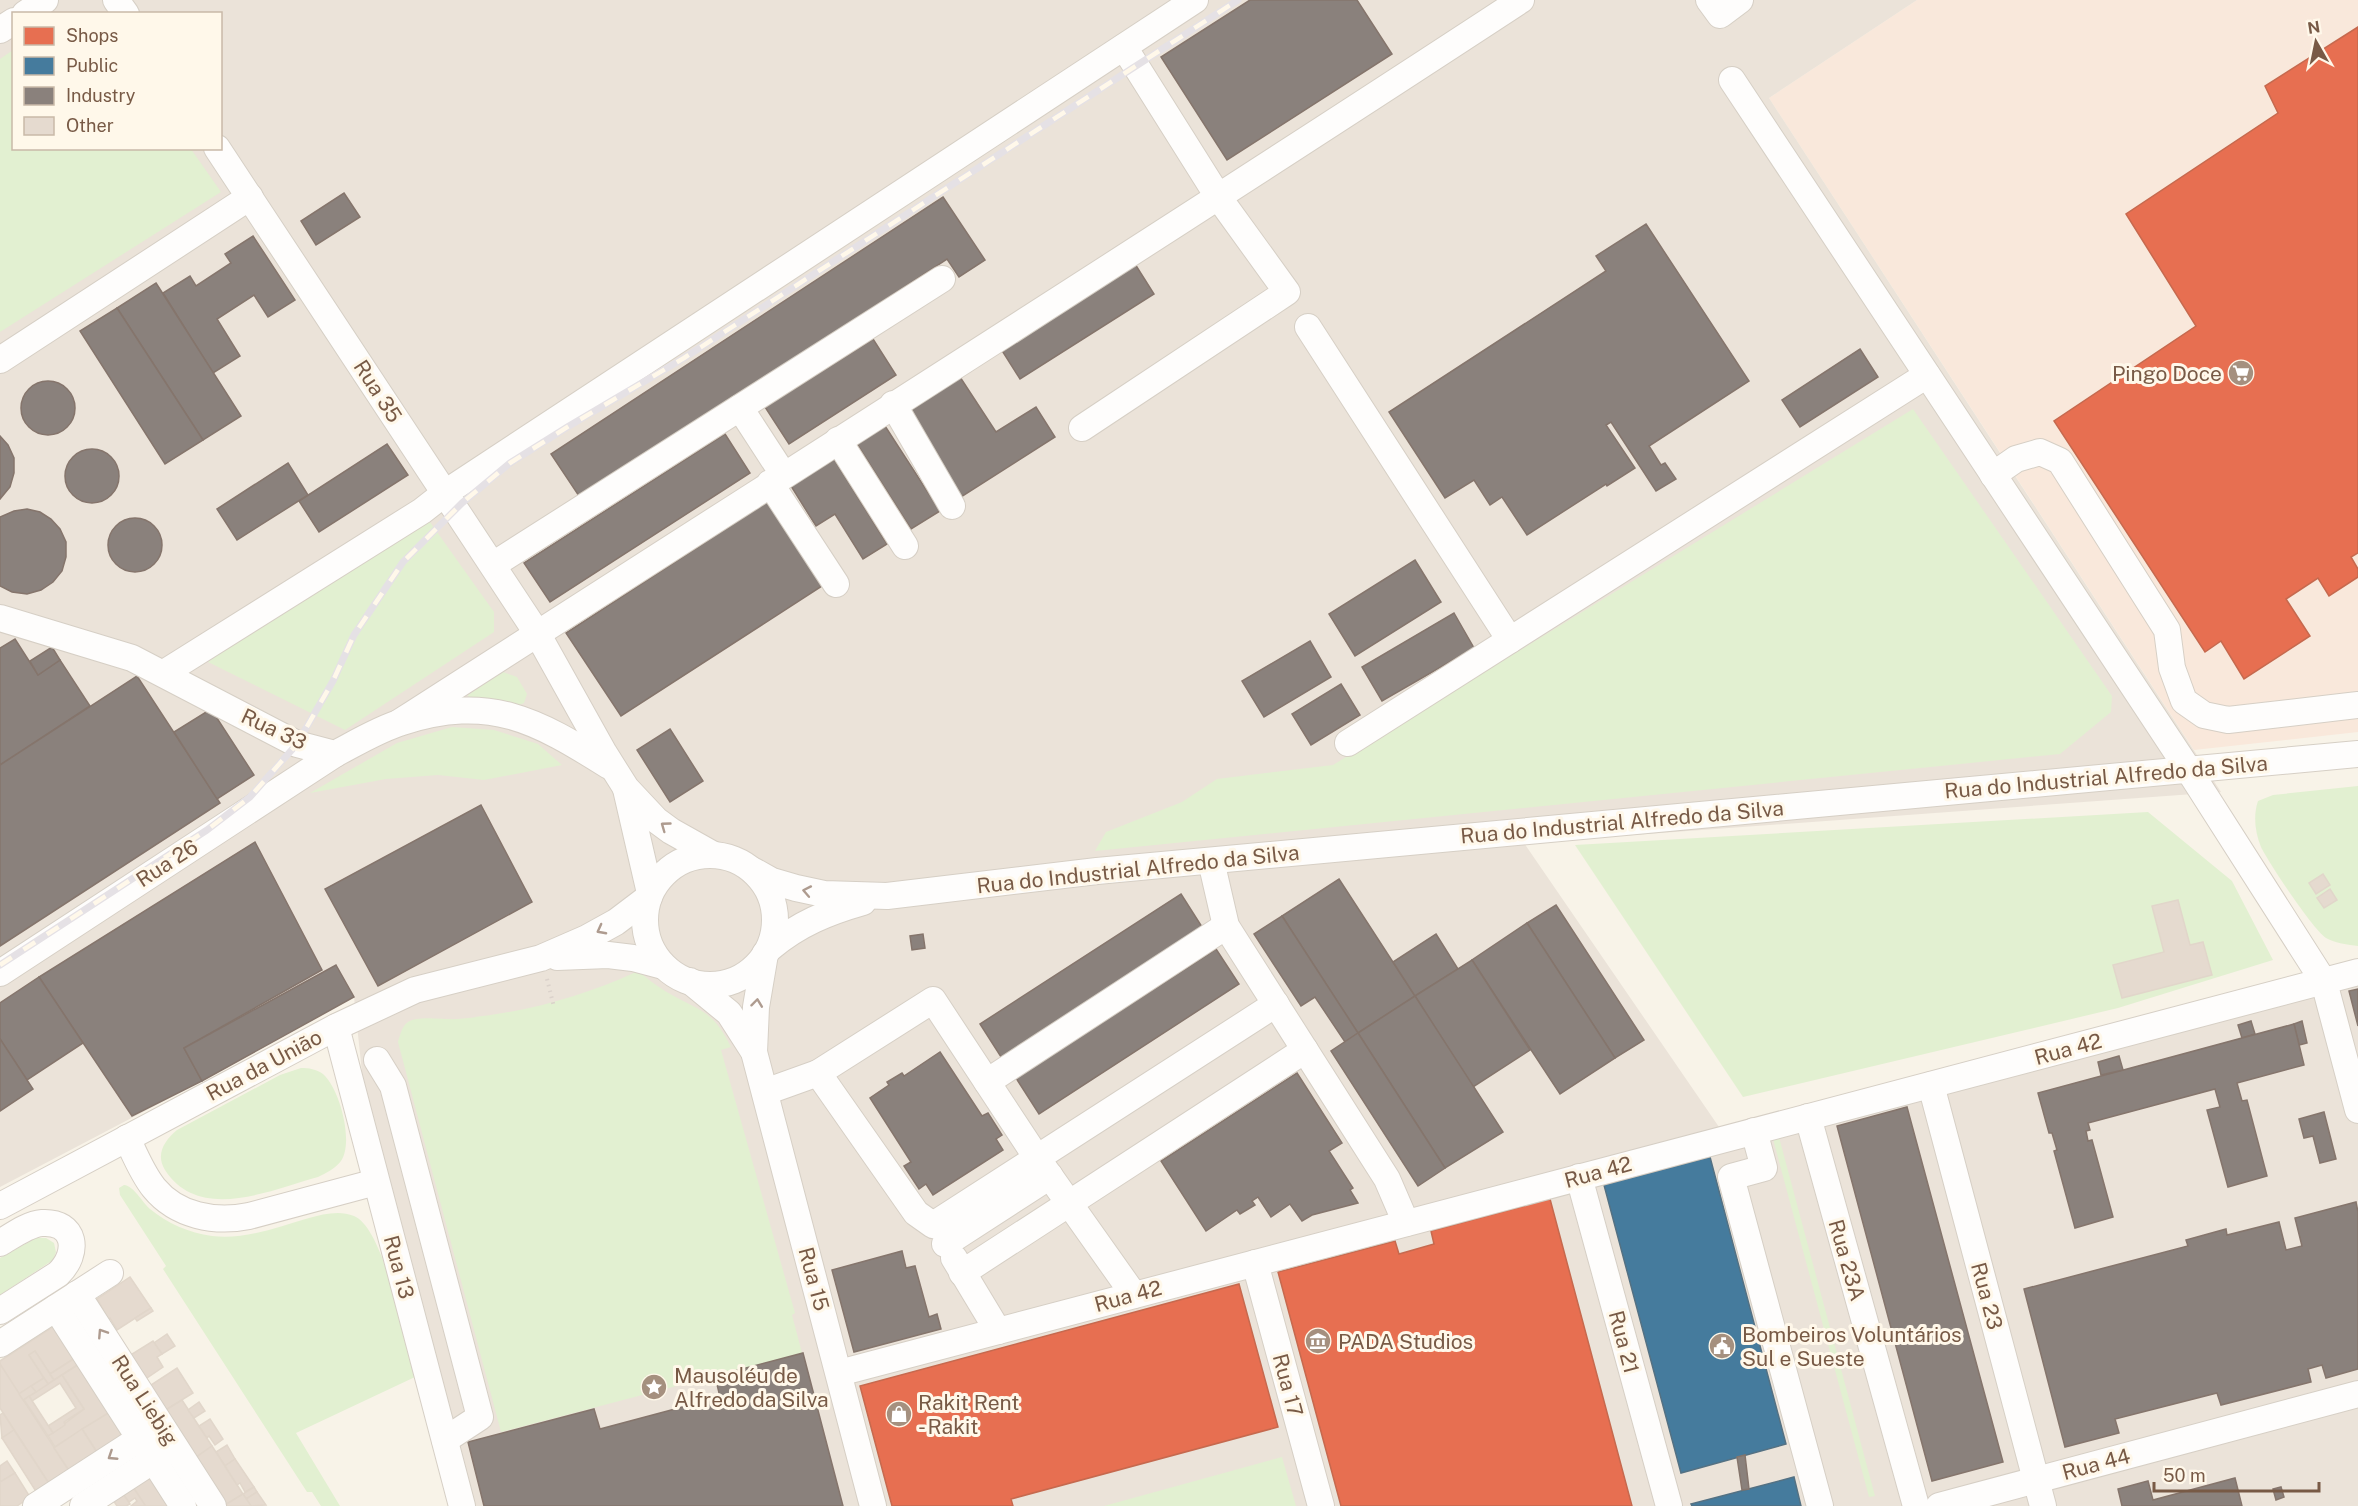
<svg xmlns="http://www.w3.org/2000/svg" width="2358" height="1506" viewBox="0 0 2358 1506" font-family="'Public Sans',sans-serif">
<rect width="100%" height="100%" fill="#f8f3e8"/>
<path fill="#f9e8db" d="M1917,0h441v732l-164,18 -425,-652z"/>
<path fill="#ebe3d9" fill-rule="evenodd" d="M0,0h1917l-148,98 452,694 -697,51 206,300 628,-157v520h-1909l-68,-255 -27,-254 -152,84 -202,106zM14,14h206v134h-206z"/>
<g fill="#e2f0d1">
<path d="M13,50l1,98 177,1 30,43 -221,140v-273z"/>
<path d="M1913,409l199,287 -1,16 -51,42 -965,97 11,-19 76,-30 35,-23 116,-14z"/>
<path d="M422,511l72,101v20l-149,98 -137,-68z"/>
<path d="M503,672l14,5 10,17 -3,9 -5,2 -50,-4 -1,-6z"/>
<path d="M452,727l42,3 44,14 24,21 -78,15 -46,-5 -52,4 -76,14 87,-50z"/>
<path d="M2358,786v160c-10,-1 -23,-3 -32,-8 -12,-7 -58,-76 -65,-91 -6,-14 -8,-32 -3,-46l15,-6z"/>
<path d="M2148,812l84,69 41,79 -155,48 -375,89 -168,-252z"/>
<path d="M638,971c9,7 17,14 27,20 33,20 47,17 66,56l-10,3 74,263 -3,2 10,38 -301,79 -103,-390c2,-7 4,-16 10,-20 10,-7 37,-2 50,-3 64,-6 122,-21 180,-48z"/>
<path d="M301,1068c8,0 15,1 22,6 17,15 31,68 18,87 -6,8 -15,12 -23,16 -47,13 -119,46 -153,-7 -10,-16 0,-30 12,-40l103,-55z"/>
<path d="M1779,1137l96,359 -6,1 -96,-358z"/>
<path d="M124,1185c10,1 18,17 26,24 17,14 39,24 62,27 33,4 66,-9 97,-18 14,-4 31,-8 45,-2 31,13 51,126 61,161l-119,56 44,73h-19l-9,-14h-5l-144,-223 3,-3 -46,-71 -1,-7z"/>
<path d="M36,1238h10l8,5 2,9 -3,8 -53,35v-37z"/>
<path d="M1282,1457l14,49h-192z"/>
</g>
<g fill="#e76f51" stroke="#c6694e" stroke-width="1.5">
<path d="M2358,27v526l-7,4 7,12v8l-29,19 -11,-18 -32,21 24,37 -66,43 -23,-38 -16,11 -151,-231 142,-95 -70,-112 152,-101 -13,-27z"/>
<path d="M1550,1199l82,307h-291l-63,-234 117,-31 4,13 35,-10 -3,-13z"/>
<path d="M1239,1284l39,143 -267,72 2,7h-121l-32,-120z"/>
</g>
<g fill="#457b9d" stroke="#547183" stroke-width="1.5">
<path d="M1710,1157l76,287 -105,29 -77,-288z"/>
<path d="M1794,1477l7,29h-109l-1,-2z"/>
</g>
<g fill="#8a817c" stroke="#85756c" stroke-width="1.5">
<path d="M1250,0h107l35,54 -165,106 -66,-103z"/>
<path d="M344,193l16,24 -44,28 -15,-24z"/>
<path d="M943,197l42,63 -26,17 -12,-18 -366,240 -30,-45z"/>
<path d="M1646,224l103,157 -100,65 12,19 4,-2 11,16 -20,12 -45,-69 -5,3 29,43 -28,18 -1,-2 -79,51 -25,-38 -12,8 -16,-25 -29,18 -56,-86 217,-141 -10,-15z"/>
<path d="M253,236l42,64 -27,17 -14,-22 -37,24 23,37 -27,17 -50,-80 27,-17 6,10 35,-23 -6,-9z"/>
<path d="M1135,264l19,30 -134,85 -19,-30z"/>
<path d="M156,283l85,133 -38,24 -86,-132z"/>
<path d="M117,308l86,132 -38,24 -85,-133z"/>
<path d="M873,339l23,36 -107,69 -24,-37z"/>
<path d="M1860,349l18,28 -78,50 -18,-27z"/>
<path d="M960,377l36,55 40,-25 19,30 -94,60 -55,-86z"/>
<circle cx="48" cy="408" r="27"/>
<path d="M885,426l55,85 -29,18 -54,-85z"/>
<path d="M725,434l25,39 -200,129 -26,-39z"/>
<path d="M0,436l8,9 6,13v15l-4,14 -10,12z"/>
<path d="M387,444l21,31 -89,57 -20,-31z"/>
<circle cx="92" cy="476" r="27"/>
<path d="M834,459l53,85 -24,15 -28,-45 -19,12 -25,-40z"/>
<path d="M288,463l20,32 -71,45 -20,-31z"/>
<path d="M767,502l55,84 -201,130 -55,-83z"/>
<path d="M27,509l13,3 11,7 9,10 6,13v15l-4,14 -9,11 -12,8 -14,4 -15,-2 -12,-6v-69l14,-6z"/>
<circle cx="135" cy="545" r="27"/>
<path d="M1415,560l26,42 -86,54 -26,-42z"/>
<path d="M1454,613l20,35 -92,53 -20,-34z"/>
<path d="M15,639l23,36 22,-15 30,46 -90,59v-117z"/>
<path d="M1310,641l21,36 -67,40 -22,-36z"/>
<path d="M52,647l8,13 -22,15 -8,-14z"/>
<path d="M137,676l83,127 -220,143v-181z"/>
<path d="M1341,684l19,31 -49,30 -19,-31z"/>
<path d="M211,709l43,66 -37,24 -43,-67z"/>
<path d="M670,729l33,52 -33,21 -33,-52z"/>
<path d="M481,805l51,97 -154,84 -53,-97z"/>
<path d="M255,842l67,128 -138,78 18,33 -70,35 -93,-139z"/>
<path d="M1339,879l76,117 -57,37 -76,-117z"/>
<path d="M1181,894l23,36 -201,130 -23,-36z"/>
<path d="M1556,905l88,135 -29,18 -88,-135z"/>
<path d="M1282,916l76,117 -13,9 -30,-45 -14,9 -47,-72z"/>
<path d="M1527,923l88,135 -55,36 -88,-134z"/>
<path d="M923,934l2,14 -13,2 -2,-14z"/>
<path d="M1436,934l22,35 -43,27 -22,-34z"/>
<path d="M1216,949l23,35 -200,130 -23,-36z"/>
<path d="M1472,960l58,90 -57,37 -58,-91z"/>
<path d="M336,965l18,32 -152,84 -18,-33z"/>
<path d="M39,977l44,66 -56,37 -27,-41v-36z"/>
<path d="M2358,989v37l-9,-35z"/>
<path d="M1415,996l88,136 -58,36 -87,-135z"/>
<path d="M2251,1021l4,13 -13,4 -4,-13z"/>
<path d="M2302,1021l5,22 -8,2 -5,-21z"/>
<path d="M2294,1024l10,41 -67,18 5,18 5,-1 20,76 -39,11 -21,-77 13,-3 -5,-18 -127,34 2,7 -4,1 2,10 4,-1 21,77 -38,11 -21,-77 3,-1 -5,-17h-3l-11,-40z"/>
<path d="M1358,1033l87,135 -27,18 -87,-135z"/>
<path d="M0,1039l33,50 -33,22z"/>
<path d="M940,1052l42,64 6,-3 14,22 -6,4 7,11 -70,45 -7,-11 -7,5 -15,-23 7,-4 -41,-64 19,-13 -2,-3 15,-9 2,3z"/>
<path d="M2119,1056l4,14 -22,5 -3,-13z"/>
<path d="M1297,1073l45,70 -13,8 24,37 -3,2 8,13 -46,12 -10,6 -12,-17 -19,13 -13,-20 -6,4 3,4 -15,9 -3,-4 -31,21 -45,-70z"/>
<path d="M1907,1107l96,355 -71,19 -95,-355z"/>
<path d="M2324,1112l12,47 -16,4 -7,-27 -9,2 -5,-19z"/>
<path d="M2356,1202l2,10v157l-32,9 -4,-13 -14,4 3,13 -90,23 -4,-12 -102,26 4,14 -54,14 -41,-158 164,-43 -2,-6 40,-11 1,6 52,-13 7,28 16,-4 -7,-28z"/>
<path d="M902,1251l4,17 9,-2 14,51 8,-3 4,15 -87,23 -22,-82z"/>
<path d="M803,1353l40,153h-359l-16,-64 126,-33 6,20 120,-32 -5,-21z"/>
<path d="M1745,1455l4,34 -7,1 -5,-33z"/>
<path d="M2235,1478l7,28h-120l-4,-17 30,-8 5,19z"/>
<path d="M2281,1487l3,10 -8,3 -3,-11z"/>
</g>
<g fill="#e5dacf" stroke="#e1d6ca" stroke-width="1.5">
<path d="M2323,874l7,11 -14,9 -7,-11z"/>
<path d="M2330,889l7,11 -13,8 -7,-10z"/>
<path d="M2178,900l12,45 13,-3 9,33 -90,23 -9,-33 51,-13 -12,-46z"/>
<path d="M130,1277l21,31 -34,22 -7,-12 -6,4 -6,-9 5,-4 -6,-10z"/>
<path d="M151,1308l2,3 -16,10 -2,-3z"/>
<path d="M54,1326l21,32 -25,16 -15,-23 -6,4 15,23 -25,16 -19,-30v-3z"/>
<path d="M167,1334l8,12 -13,8 -8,-11z"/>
<path d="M153,1341l9,13 -5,3 6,10 -19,13 -15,-24z"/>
<path d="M35,1351l19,29 -6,4 -19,-29z"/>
<path d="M75,1358l4,6 -25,16 -4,-6z"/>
<path d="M0,1364l70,108 -20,13 -50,-77z"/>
<path d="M79,1364l31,48 -55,35 -7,-11 36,-27 -22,-34z"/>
<path d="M177,1368l16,25 -29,18 -16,-24z"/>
<path d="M62,1375l22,34 -20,13 1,3 -12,8 -5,-7 28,-18 -16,-25 -28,18 -3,-5z"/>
<path d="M44,1378l4,6 -12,8 -5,-6z"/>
<path d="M31,1386l5,6 -13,8 -4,-6z"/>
<path d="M29,1396l24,37 -5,3 -24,-36z"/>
<path d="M182,1400l30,46 -17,12 -31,-47z"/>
<path d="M199,1402l6,9 -11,7 -6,-8z"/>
<path d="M110,1412l16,24 -28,18 -16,-25z"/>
<path d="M3,1413l11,17 -12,8 -2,-23z"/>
<path d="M210,1419l13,20 -8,6 -6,-9 -2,2 -8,-12z"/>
<path d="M82,1429l16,25 -28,18 -16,-24z"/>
<path d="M14,1430l36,55 -13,8 -35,-55z"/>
<path d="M227,1445l8,14 -10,7 -9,-14z"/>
<path d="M212,1446l31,48 -18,11 -30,-47z"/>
<path d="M235,1459l19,28 -9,5 -5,-9 -3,2 -12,-19z"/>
<path d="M7,1461l8,12 -15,9v-16z"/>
<path d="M15,1473l15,24 -13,9h-17v-24z"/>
<path d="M151,1475l20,31h-26l-12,-19z"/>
<path d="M133,1487l12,18 -1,1h-13l6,-5 -2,-3 -6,4 -6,-8z"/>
<path d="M254,1487l3,5 -11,7 -3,-5z"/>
<path d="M257,1492l9,13 -15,1 -5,-7z"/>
<path d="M123,1494l7,10 -4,2h-9l-4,-6z"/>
<path d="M243,1494l8,12h-25l-1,-1z"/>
</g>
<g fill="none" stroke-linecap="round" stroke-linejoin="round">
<g stroke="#d6cfc5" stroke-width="28">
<g id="minor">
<path d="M116,0l10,14"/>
<path d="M1709,0l11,15 20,-15"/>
<path d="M25,14l20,-14"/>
<path d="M0,30l14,-9"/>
<path d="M1732,80l456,689 136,213 34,128"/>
<path d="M217,148l320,485 67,120 22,35 30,32 15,11 41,23"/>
<path d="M1308,327l202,313"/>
<path d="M0,360l250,-163"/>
<path d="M893,404l59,102"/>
<path d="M740,408l43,66"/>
<path d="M1082,428l205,-136 -68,-94 -95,-151"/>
<path d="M838,440l67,106"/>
<path d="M1993,475l23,-16 24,-7 20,9 107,169 5,38 12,33 20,14 24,5 130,-15"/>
<path d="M770,483l66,101"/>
<path d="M493,565l449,-286"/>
<path d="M0,618l132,40 165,86 38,10c21,-11 44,-25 67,-32 88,-28 134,-2 207,44"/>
<path d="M164,673l258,-162 23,-18 750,-493"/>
<path d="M400,722c373,-240 749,-478 1121,-722"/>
<path d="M1348,743l579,-368"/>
<path d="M626,789l24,104"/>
<circle cx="710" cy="920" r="65"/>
<path d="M1211,861l15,65 161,253 19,44"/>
<path d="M754,871l18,10 24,7 28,6 63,2 210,-25 1261,-117"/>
<path d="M770,948c28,-24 58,-36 93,-46"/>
<path d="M557,957l51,-2 25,3 30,8"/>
<path d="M0,973l335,-219"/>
<path d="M690,981l39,32 25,39 119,454"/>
<path d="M336,1027l126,479"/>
<path d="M754,1052l2,-45 9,-53"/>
<path d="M377,1060l16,26 87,331 -35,23"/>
<path d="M818,1073l115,-73 104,158 97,137"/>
<path d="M987,1082l239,-156"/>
<path d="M1931,1085l112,421"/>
<path d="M765,1092l53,-19 98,140 17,12 343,-221"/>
<path d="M1808,1117l108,389"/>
<path d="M1754,1131l10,37 -33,9 89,329"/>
<path d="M127,1138c8,17 15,35 27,50 23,28 61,35 95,28l127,-34"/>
<path d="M1579,1177l90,329"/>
<path d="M0,1206l336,-179 79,-37 126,-32 46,-20 29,-16 33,-25"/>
<path d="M0,1243c12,-7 28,-19 42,-20 34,-2 38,30 16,51l-58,37"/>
<path d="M945,1244l105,-68"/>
<path d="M954,1258l44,73"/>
<path d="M1255,1263l66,243"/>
<path d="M962,1273l343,-223"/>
<path d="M77,1294l136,212"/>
<path d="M56,1308l127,198"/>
<path d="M0,1344l110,-71"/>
<path d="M839,1373l1519,-401"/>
<path d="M36,1506l117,-76"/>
<path d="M83,1506l83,-54"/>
<path d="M1939,1506l419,-112"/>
</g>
</g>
<path stroke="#dbd2cb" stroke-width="4" stroke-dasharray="1.5 4.5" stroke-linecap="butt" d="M547,979l7,28"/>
<use href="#minor" stroke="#fefdfc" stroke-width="26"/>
<g stroke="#e5e1e5" stroke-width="7">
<path id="rail" d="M0,965l207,-135 43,-33 47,-53 36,-63 21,-46 49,-73 59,-59 48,-40 59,-37 115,-68 554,-358"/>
</g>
<use href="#rail" stroke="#fff8ea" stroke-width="4.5" stroke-dasharray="14" stroke-linecap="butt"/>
</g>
<defs><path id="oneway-chevron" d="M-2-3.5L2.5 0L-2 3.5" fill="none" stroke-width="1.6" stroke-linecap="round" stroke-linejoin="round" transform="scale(1.5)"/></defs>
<g stroke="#ae9b8f">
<use href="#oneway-chevron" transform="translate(665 826) rotate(-144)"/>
<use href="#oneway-chevron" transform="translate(807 891) rotate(-169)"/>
<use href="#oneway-chevron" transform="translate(601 930) rotate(152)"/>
<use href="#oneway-chevron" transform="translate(757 1003) rotate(-83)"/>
<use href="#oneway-chevron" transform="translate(102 1333) rotate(-123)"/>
<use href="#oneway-chevron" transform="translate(112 1456) rotate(147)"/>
</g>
<defs>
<g id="supermarket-disc" transform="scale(1.35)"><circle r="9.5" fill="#a5907f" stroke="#fff8ea"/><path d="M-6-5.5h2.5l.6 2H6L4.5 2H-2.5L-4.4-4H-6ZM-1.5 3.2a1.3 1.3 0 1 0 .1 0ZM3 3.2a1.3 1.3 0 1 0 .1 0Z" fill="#fff"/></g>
<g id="museum-disc" transform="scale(1.35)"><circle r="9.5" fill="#a5907f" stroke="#fff8ea"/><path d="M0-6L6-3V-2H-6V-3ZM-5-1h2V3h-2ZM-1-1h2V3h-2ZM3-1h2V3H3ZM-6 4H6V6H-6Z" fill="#fff"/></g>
<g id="civic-disc" transform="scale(1.35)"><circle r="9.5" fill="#a5907f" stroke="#fff8ea"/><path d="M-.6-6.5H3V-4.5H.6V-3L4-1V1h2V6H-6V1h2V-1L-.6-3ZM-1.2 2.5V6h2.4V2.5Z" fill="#fff"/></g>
<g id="sight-disc" transform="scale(1.35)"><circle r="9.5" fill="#a5907f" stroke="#fff8ea"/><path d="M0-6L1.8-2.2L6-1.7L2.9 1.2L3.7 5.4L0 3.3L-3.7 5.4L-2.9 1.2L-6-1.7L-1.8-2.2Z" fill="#fff"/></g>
<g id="shop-disc" transform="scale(1.35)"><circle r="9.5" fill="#a5907f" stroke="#fff8ea"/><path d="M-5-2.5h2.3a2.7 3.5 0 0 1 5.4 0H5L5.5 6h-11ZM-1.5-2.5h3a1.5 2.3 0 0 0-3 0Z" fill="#fff"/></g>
</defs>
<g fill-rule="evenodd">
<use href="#supermarket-disc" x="2241" y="373"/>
<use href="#museum-disc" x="1318" y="1341"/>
<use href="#civic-disc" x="1722" y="1346"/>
<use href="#sight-disc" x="654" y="1387"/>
<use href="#shop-disc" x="899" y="1414"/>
</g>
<g text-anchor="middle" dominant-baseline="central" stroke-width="6" stroke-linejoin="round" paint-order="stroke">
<g font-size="21" fill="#785a46" stroke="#fff8ea" text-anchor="start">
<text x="2222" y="373" text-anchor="end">Pingo Doce</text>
<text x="1742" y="1334">Bombeiros Voluntários<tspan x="1742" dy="24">Sul e Sueste</tspan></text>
<text x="1338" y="1341">PADA Studios</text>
<text x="674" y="1375">Mausoléu de<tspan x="674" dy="24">Alfredo da Silva</tspan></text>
<text x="918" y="1402">Rakit Rent<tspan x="918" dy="24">- Rakit</tspan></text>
</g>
<g font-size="21" fill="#785a46" stroke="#fff8ea">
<text transform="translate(378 391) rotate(57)">Rua 35</text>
<text transform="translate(274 729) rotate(25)">Rua 33</text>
<text transform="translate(2106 777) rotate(-5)">Rua do Industrial Alfredo da Silva</text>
<text transform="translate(1622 822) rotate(-5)">Rua do Industrial Alfredo da Silva</text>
<text transform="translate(167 863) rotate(-33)">Rua 26</text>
<text transform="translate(1138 869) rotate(-6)">Rua do Industrial Alfredo da Silva</text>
<text transform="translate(2068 1049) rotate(-15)">Rua 42</text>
<text transform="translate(264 1065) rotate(-28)">Rua da União</text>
<text transform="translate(1598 1172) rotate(-15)">Rua 42</text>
<text transform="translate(1847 1260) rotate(74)">Rua 23A</text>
<text transform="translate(399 1267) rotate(75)">Rua 13</text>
<text transform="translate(814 1279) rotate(75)">Rua 15</text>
<text transform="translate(1128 1296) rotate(-15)">Rua 42</text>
<text transform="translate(1987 1296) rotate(75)">Rua 23</text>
<text transform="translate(1624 1342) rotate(75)">Rua 21</text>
<text transform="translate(1288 1385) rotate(75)">Rua 17</text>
<text transform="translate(145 1400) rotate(57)">Rua Liebig</text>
<text transform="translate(2096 1464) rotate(-15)">Rua 44</text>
</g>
</g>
<rect x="12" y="12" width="210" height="138" fill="#fff8ea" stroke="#c9b9a8" stroke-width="1.5"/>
<rect x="24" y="27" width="30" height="18" fill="#e76f51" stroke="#c9b9a8" stroke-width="1.5"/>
<text x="66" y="42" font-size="18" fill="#785a46">Shops</text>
<rect x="24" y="57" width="30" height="18" fill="#457b9d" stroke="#c9b9a8" stroke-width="1.5"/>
<text x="66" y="72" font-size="18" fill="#785a46">Public</text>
<rect x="24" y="87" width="30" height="18" fill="#8a817c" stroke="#c9b9a8" stroke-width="1.5"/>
<text x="66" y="102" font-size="18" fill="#785a46">Industry</text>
<rect x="24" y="117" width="30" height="18" fill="#e5dacf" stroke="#c9b9a8" stroke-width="1.5"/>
<text x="66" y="132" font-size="18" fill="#785a46">Other</text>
<g transform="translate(2316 42) rotate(351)" stroke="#fff8ea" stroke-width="4.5" paint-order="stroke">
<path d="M0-4.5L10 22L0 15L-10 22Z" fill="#785a46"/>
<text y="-9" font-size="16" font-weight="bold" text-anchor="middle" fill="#785a46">N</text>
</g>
<path d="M2154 1482v9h165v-9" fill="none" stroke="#785a46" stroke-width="3"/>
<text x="2163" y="1482" font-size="18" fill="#785a46" stroke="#fff8ea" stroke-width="4.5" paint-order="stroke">50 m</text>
</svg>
